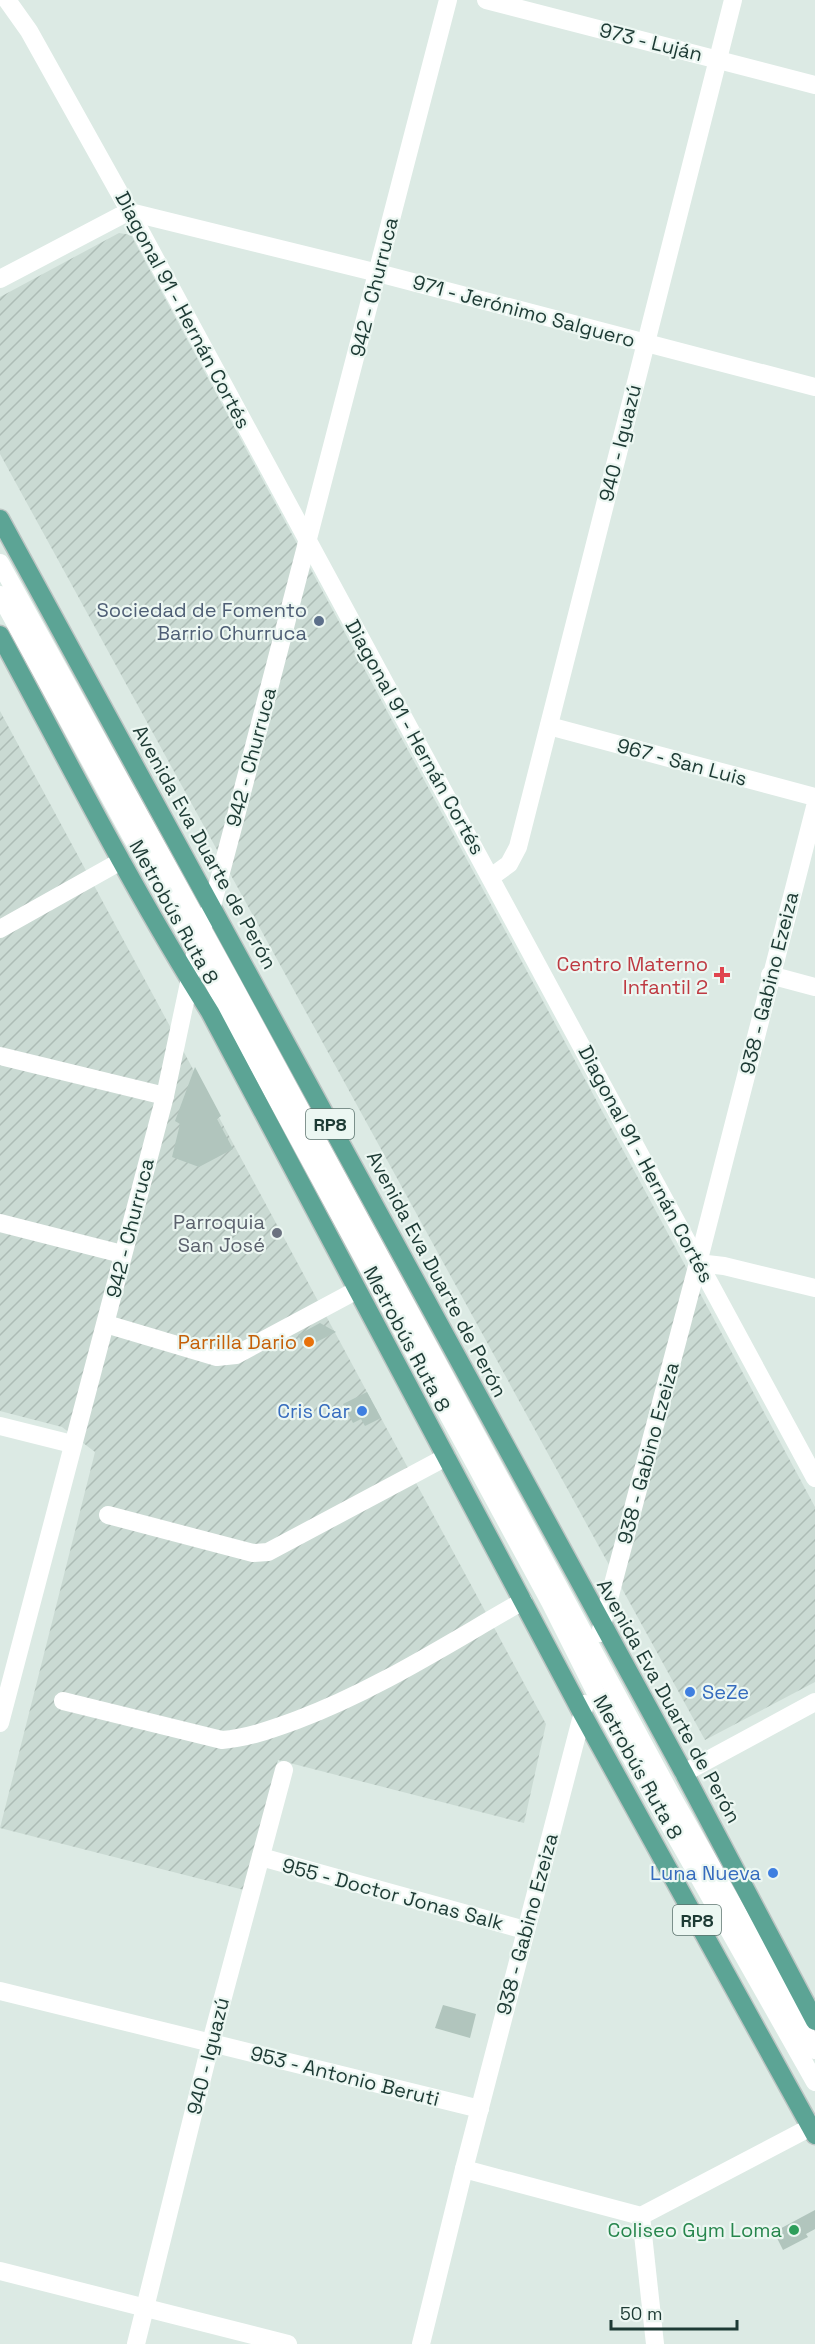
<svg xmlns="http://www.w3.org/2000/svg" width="815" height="2344" viewBox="0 0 815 2344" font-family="'Space Grotesk',sans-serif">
<defs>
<pattern id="industrial-furrows" width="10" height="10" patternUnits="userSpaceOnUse" patternTransform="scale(1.5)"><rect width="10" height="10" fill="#cadad3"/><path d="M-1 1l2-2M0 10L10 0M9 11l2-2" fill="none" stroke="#adbcb6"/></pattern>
</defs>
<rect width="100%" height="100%" fill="#dceae4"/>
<g fill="url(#industrial-furrows)">
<path d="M119,233l12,2 684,1272v175l-110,58 -705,-1286v-157z"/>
<path d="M0,711l546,1013 -22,99 -246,-63 -34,130 -244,-62 95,-376 -33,-25 -62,-16z"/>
</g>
<g fill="#b1c5bd">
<path d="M195,1067l26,49 -4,3 16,30 -34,18 -27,-10 8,-33 -5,-3z"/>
<path d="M320,1323l16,9 -31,16 -7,-13z"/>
<path d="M367,1392l14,26 -16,8 -4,-7 -8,4 -10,-19z"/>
<path d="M443,2005l33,9 -6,24 -35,-10z"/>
<path d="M815,2210v19l-9,5 2,3 -25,13 -9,-18z"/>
</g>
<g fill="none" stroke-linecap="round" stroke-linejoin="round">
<g stroke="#bbc4c2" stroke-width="21">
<g id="major">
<path d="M0,519l684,1254 131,248"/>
<path d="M0,635c68,126 133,256 210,377l372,701 233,422"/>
</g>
</g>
<g stroke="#fff" stroke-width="18">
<path d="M7,0l22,31 101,181 685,1266"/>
<path d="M486,0l329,85"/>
<path d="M0,279l120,-63 10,-4 248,61 437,114"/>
<path d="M0,563l231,418 439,812 145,257"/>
<path d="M0,595l131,241 37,63 382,703 57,113 208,367"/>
<path d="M549,726l266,71"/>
<path d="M491,877l18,-13 9,-17 215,-847"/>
<path d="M0,929l121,-68"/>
<path d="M770,975l45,12"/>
<path d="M0,1056l165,40"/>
<path d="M0,1223l122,31"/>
<path d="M698,1263l26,3 91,22"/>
<path d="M106,1324l111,33 19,-2 121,-65"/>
<path d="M0,1426l72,18"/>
<path d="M108,1515l145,38 15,-1 178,-95"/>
<path d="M600,1633l98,-370 117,-456"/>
<path d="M63,1701l159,39c26,-2 50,-11 75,-20 80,-30 152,-77 226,-119"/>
<path d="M0,1723l165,-627 31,-146 5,-21 11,-23 20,-75 216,-831"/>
<path d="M684,1773l131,-71"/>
<path d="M261,1857l264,73"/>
<path d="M0,1991l480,118"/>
<path d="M464,2169l177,47 170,-89"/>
<path d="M641,2216l14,128"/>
<path d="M0,2271l288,73"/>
<path d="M136,2344l75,-302 73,-272"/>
<path d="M421,2344l43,-175 121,-465"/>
</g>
<use href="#major" stroke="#5ca495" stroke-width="18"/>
</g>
<circle fill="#5c6f8a" stroke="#ecf7f2" stroke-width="2" cx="319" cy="621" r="6"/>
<path fill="#e0444e" stroke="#ecf7f2" stroke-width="2" d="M719 966h6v6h6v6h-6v6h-6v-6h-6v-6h6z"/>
<circle fill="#6b7280" stroke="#ecf7f2" stroke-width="2" cx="277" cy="1233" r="6"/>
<circle fill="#e8710a" stroke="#ecf7f2" stroke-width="2" cx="309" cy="1342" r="6"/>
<g fill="#3f7fe0" stroke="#ecf7f2" stroke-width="2">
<circle cx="362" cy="1411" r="6"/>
<circle cx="690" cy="1692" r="6"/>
<circle cx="773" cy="1873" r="6"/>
</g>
<circle fill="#2e9e5b" stroke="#ecf7f2" stroke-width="2" cx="794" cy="2230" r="6"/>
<g text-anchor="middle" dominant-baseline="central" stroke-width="4.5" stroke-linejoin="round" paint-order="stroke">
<g fill="#ecf7f2" stroke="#5b736d" stroke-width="1.5">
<rect x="306" y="1109" width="48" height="30" rx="4.5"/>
<rect x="673" y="1905" width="48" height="30" rx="4.5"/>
</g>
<g font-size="18" font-weight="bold" fill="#1d3a34">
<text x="330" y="1124">RP8</text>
<text x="697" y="1920">RP8</text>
</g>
<g font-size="20" fill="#1d3a34" stroke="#ecf7f2">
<text transform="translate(651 42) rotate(14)">973 - Luján</text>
<text transform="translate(374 287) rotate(-76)">942 - Churruca</text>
<text transform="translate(183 310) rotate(62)">Diagonal 91 - Hernán Cortés</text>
<text transform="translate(524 311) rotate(15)">971 - Jerónimo Salguero</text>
<text transform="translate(620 443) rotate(-76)">940 - Iguazú</text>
<text transform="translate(415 737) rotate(61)">Diagonal 91 - Hernán Cortés</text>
<text transform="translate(251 757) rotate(-75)">942 - Churruca</text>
<text transform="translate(682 762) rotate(15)">967 - San Luis</text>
<text transform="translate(205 847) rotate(61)">Avenida Eva Duarte de Perón</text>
<text transform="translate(174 912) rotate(61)">Metrobús Ruta 8</text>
<text transform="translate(769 983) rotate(-76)">938 - Gabino Ezeiza</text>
<text transform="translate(646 1164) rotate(62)">Diagonal 91 - Hernán Cortés</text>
<text transform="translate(130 1228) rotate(-76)">942 - Churruca</text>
<text transform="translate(437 1274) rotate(62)">Avenida Eva Duarte de Perón</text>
<text transform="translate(407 1339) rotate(62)">Metrobús Ruta 8</text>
<text transform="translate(648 1453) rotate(-75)">938 - Gabino Ezeiza</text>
<text transform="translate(669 1701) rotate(61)">Avenida Eva Duarte de Perón</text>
<text transform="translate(638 1767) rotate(61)">Metrobús Ruta 8</text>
<text transform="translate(393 1894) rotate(15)">955 - Doctor Jonas Salk</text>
<text transform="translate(527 1924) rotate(-75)">938 - Gabino Ezeiza</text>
<text transform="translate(208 2056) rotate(-76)">940 - Iguazú</text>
<text transform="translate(345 2076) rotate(14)">953 - Antonio Beruti</text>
</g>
<g font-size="20" fill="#4e5e75" stroke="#ecf7f2" text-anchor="end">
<text x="307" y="610">Sociedad de Fomento<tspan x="307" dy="23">Barrio Churruca</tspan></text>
</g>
<g font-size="20" fill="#be3a42" stroke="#ecf7f2" text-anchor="end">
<text x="708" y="964">Centro Materno<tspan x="708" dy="23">Infantil 2</tspan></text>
</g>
<g font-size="20" fill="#5b616d" stroke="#ecf7f2" text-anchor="end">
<text x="265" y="1222">Parroquia<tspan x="265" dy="23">San José</tspan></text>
</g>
<g font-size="20" fill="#c56008" stroke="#ecf7f2" text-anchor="end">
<text x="297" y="1342">Parrilla Dario</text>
</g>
<g font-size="20" fill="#366cbe" stroke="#ecf7f2" text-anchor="end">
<text x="350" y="1411">Cris Car</text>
<text x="702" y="1692" text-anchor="start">SeZe</text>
<text x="761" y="1873">Luna Nueva</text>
</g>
<g font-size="20" fill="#27864d" stroke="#ecf7f2" text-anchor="end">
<text x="782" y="2230">Coliseo Gym Loma</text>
</g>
</g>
<path d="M611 2320v9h126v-9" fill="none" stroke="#1d3a34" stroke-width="3"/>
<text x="620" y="2320" font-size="18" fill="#1d3a34" stroke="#ecf7f2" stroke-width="4.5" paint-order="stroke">50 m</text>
</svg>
